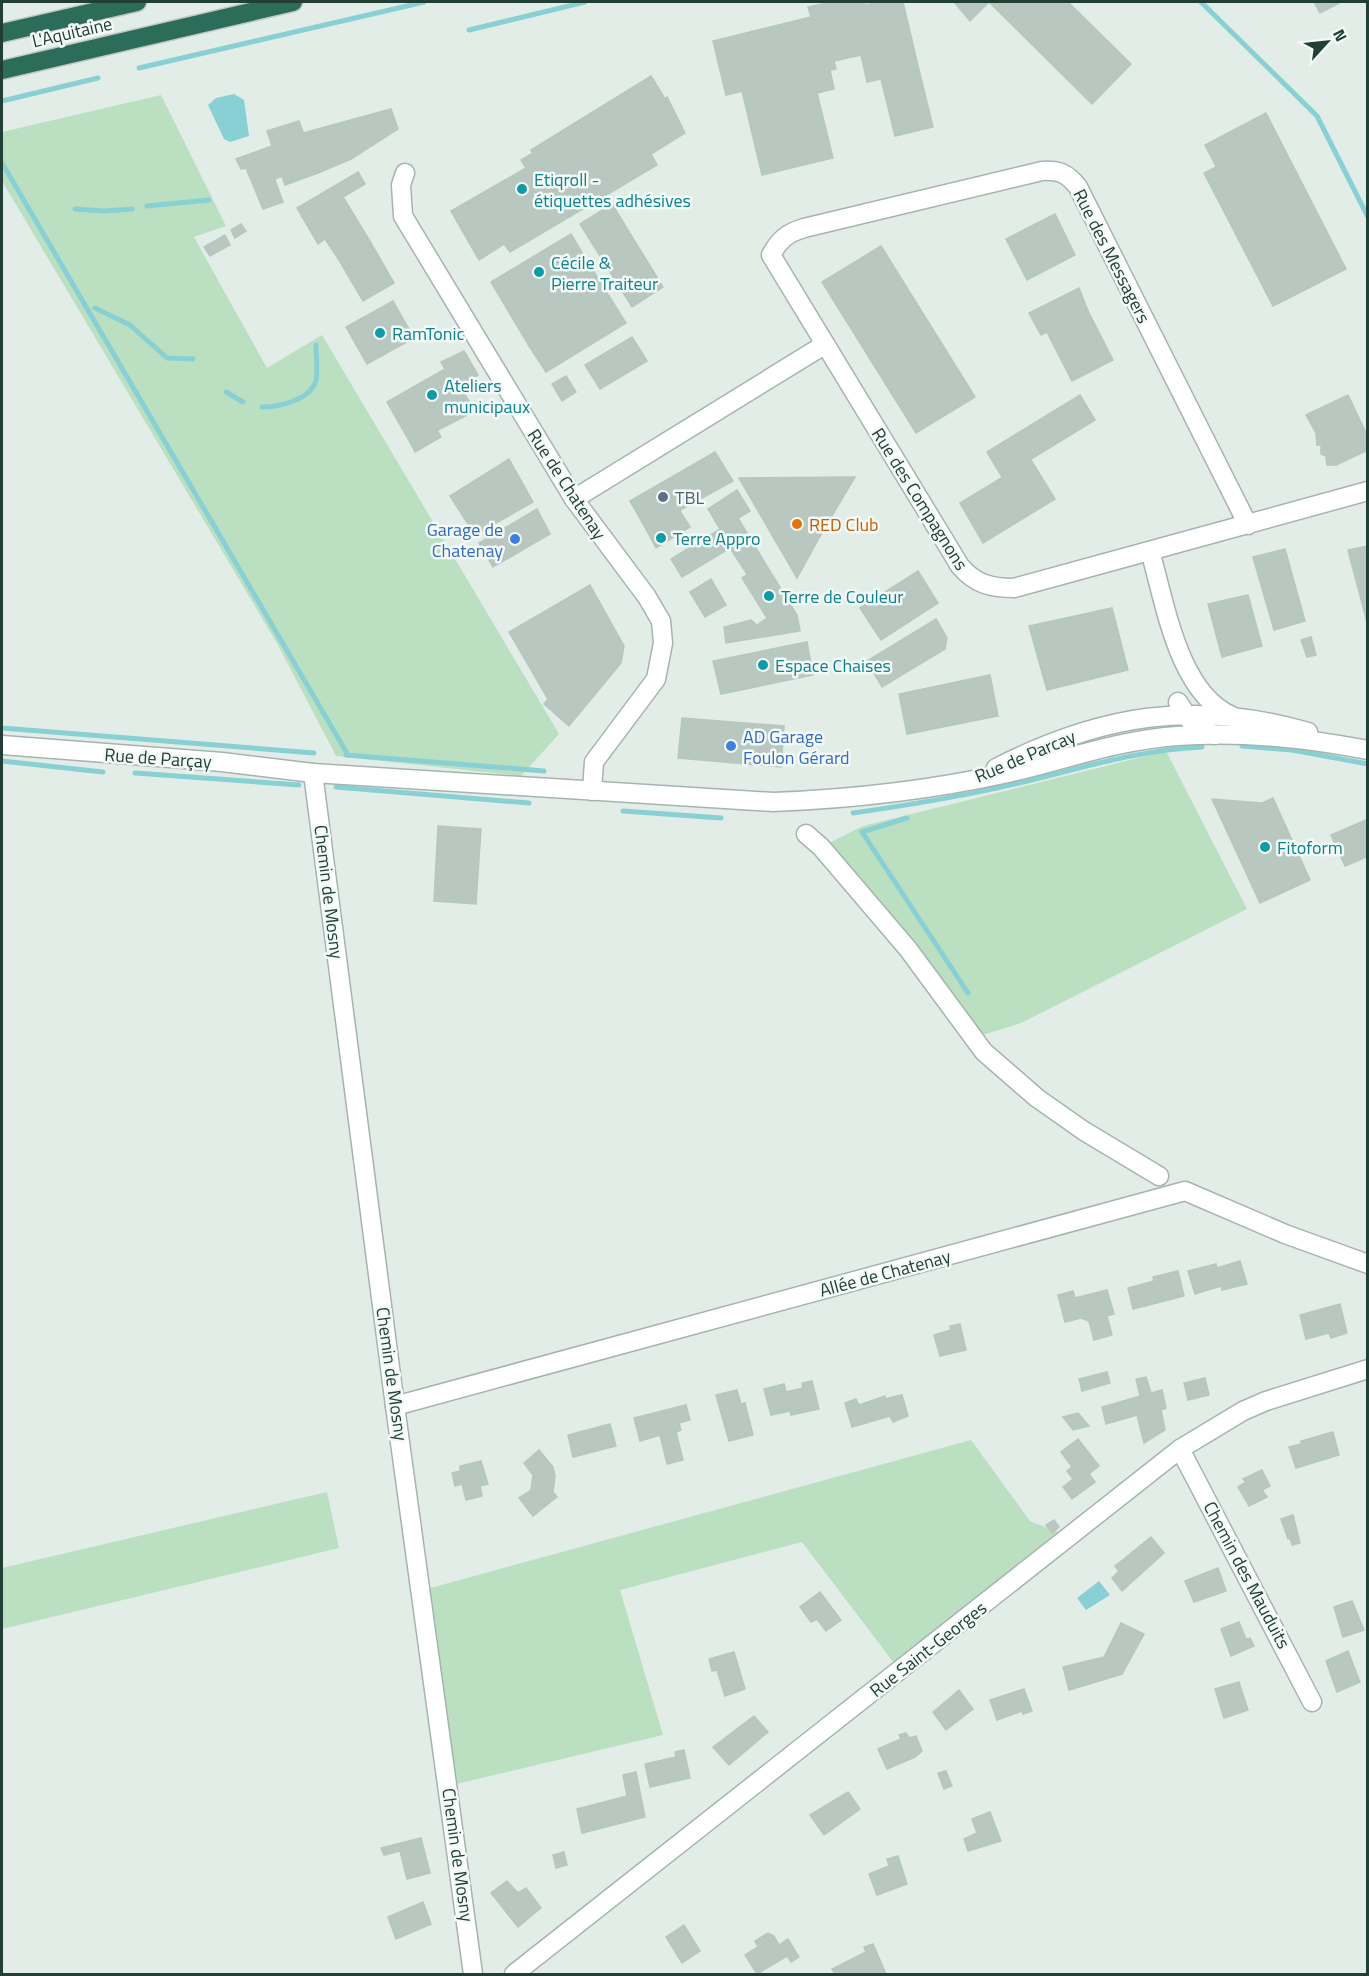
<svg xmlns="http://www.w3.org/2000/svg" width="1369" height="1976" viewBox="0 0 1369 1976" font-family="'Titillium Web',sans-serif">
<rect width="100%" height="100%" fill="#e3ede7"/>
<g fill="#bbdfc1">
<path d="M161,95l65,131 -32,11 73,131 55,-33 237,399 -38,42 -185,-20 -58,-111 -276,-464v-49z"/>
<path d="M1166,751l81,158 -226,114 -48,15 -152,-191 42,-21z"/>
<path d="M971,1440l59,81 40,16 -170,134 -98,-129 -182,48 43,145 -215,51 -25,-196z"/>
<path d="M327,1492l12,56 -337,81v-61z"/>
</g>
<g fill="#88d0d4">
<path d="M234,94l10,6 5,36 -19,6 -6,-3 -16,-34 8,-7z"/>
<path d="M1099,1581l11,14 -24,15 -9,-12z"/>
</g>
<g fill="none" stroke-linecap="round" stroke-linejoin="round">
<g stroke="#88d0d4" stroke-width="5">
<path d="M1201,2l116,114 51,101"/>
<path d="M469,30l116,-28"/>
<path d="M139,68l285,-66"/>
<path d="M2,101l96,-23"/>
<path d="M2,163l346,592"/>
<path d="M147,206l62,-6"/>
<path d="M75,209l29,2 28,-2"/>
<path d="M95,308l35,17 37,33 26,1"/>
<path d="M226,392l17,10"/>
<path d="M262,407c17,0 49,-7 54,-27 2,-11 0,-24 0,-35"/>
<path d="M2,728l312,25"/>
<path d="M1242,746l50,4 76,14"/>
<path d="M346,755l198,16"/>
<path d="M2,761l101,11"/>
<path d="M135,773l164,12"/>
<path d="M336,787l193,16"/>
<path d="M623,811l98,7"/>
<path d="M853,813c56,-8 112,-17 166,-30 63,-15 118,-33 183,-36"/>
<path d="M907,818l-45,14 106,161"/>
</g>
</g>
<g fill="#b8c8c0" stroke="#b5c7be" stroke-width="1.5">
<path d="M831,2h33l1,3 15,-3h23l16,68 -52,12 -6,-27 -27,6 2,8 -110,26 -13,-54 98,-24 -3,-10z"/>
<path d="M954,2h35l-19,19z"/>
<path d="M989,2h79l63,62 -39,40z"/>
<path d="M1314,2h27l-21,11z"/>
<path d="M830,70l4,19 -17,4 16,65 -71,17 -20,-84z"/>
<path d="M919,70l14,57 -38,9 -14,-57z"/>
<path d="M651,76l14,23 2,-2 18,36 -34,21 6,11 -86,51 -40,-66z"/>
<path d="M391,109l7,20 -47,30 -33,14 -15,-40z"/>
<path d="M1266,113l80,156 -61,31 -80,-155z"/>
<path d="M299,121l19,52 -33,12 -18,-54z"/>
<path d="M272,146l10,30 -7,3 -14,-29z"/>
<path d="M261,150l4,12 3,-1 15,41 -20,7 -17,-41 -5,1 -5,-10z"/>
<path d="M533,153l38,63 -61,36 -6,-8 -25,16 -28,-49 75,-43 -5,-8z"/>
<path d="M1216,167l69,133 -12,6 -69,-133z"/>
<path d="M358,172l7,12 -22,13 28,46 -32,17 -14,-21 -7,5 -21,-36z"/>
<path d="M612,204l51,83 -31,20 -52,-83z"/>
<path d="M1055,214l20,41 -48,25 -21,-41z"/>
<path d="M241,224l5,7 -11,7 -4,-8z"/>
<path d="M571,234l16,27 -80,48 -16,-27z"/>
<path d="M225,235l5,10 -20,11 -6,-9z"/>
<path d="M371,243l23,40 -31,18 -24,-41z"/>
<path d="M881,246l86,138 -59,36 -86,-138z"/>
<path d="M587,261l22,35 -80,50 -22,-37z"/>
<path d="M1079,288l9,23 -35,18 -12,-22z"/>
<path d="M609,296l17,27 -80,49 -17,-26z"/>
<path d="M393,301l21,37 -47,26 -21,-37z"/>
<path d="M1041,307l12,22 -12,6 -12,-22z"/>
<path d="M1088,311l25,49 -41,21 -25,-49z"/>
<path d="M632,337l15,24 -47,28 -15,-24z"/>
<path d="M464,351l14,24 -17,13 14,23 -64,33 -24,-42 58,-33 -4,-7z"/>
<path d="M566,376l10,16 -14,9 -10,-17z"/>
<path d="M967,384l8,13 -59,36 -8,-13z"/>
<path d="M1080,395l15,25 -93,57 -15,-25z"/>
<path d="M1348,395l20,42v13l-32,15 -26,-52z"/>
<path d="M1310,413l26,52h-9l-1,-9 -5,-2v-9h-4l-1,-12 -10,-18z"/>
<path d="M437,430l4,7 -26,15 -4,-8z"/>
<path d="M715,452l18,29 -87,48 -16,-28z"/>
<path d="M509,459l24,43 -58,33 -25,-39z"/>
<path d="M1031,460l24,39 -72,44 -23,-40z"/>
<path d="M855,477l-32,54 -26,47 -58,-100z"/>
<path d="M737,490l13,21 -30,18 -12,-20z"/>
<path d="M537,509l13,25 -57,33 -14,-24z"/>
<path d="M680,511l10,16 -34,21 -10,-19z"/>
<path d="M738,518l27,45 -18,11 -17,-26 -48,29 -11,-18z"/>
<path d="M1368,546v80l-20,-76z"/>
<path d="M1285,549l20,72 -31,9 -21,-73z"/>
<path d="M765,563l32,52 3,16 -74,12 -2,-16 27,-7 6,5 10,-7 -25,-40z"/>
<path d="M918,571l20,32 -57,37 -21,-32z"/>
<path d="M711,579l15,26 -21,12 -15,-25z"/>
<path d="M590,585l34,61 -3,17 -52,63 -25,-22 4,-5 -39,-67z"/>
<path d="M1248,595l14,51 -40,11 -14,-53z"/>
<path d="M1112,608l16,62 -81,20 -18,-64z"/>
<path d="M936,619l11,19 -2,11 -63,38 -15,-26z"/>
<path d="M1311,637l5,18 -9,2 -6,-17z"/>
<path d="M807,642l6,33 -92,19 -8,-33z"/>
<path d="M990,675l8,41 -91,18 -8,-40z"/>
<path d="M682,718l102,8 -3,41 -103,-9z"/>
<path d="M1273,798l37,82 -50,23 -48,-104 50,4z"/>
<path d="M1368,819v37l-11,5 -14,-31z"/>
<path d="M438,826l43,3 -5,75 -42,-3z"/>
<path d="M1343,830l14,31 -12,5 -14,-31z"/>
<path d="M1240,1261l7,23 -25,6 -1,-4 -26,8 -7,-23 28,-7 1,4z"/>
<path d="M1178,1271l6,25 -51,13 -5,-21 26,-7 -1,-4z"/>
<path d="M1107,1290l7,24 -7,2 5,19 -18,5 -5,-19 -8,-3 -16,4 -7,-27 15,-4 2,7z"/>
<path d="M1340,1304l7,29 -16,5 -2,-5 -23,6 -6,-24z"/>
<path d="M960,1324l6,26 -26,6 -6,-21 17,-5 -1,-4z"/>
<path d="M1107,1372l3,11 -28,8 -3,-12z"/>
<path d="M1146,1377l5,16 -11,3 -4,-17z"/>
<path d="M1205,1378l4,17 -21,5 -4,-17z"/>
<path d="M812,1381l7,28 -28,6 -1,-4 -19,4 -7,-26 20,-5 2,8 17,-4 -1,-5z"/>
<path d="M737,1390l4,14 4,-1 8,32 -24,6 -13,-46z"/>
<path d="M1162,1390l4,18 -5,2 4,20 -21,13 -7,-28 -31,9 -4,-17z"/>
<path d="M902,1395l6,21 -15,6 -3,-6 -38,11 -7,-24 11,-4 3,6 26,-9v3z"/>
<path d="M686,1405l4,15 -11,3 2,7 -5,2 7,28 -16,4 -7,-29 -20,6 -6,-23z"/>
<path d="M1078,1413l11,13 -16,4 -10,-13z"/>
<path d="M610,1424l6,22 -43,11 -5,-22z"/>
<path d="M1333,1432l6,23 -43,13 -7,-21 12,-3v-3z"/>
<path d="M1078,1439l21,27 -10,8 6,8 -23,17 -9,-12 10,-8 -6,-8 5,-4 -11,-15z"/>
<path d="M539,1450l14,17 2,9 -2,16 4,5 -24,19 -14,-18 12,-8 2,-15 -9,-12z"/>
<path d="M481,1461l7,23 -8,2 2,10 -16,4 -4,-16 -7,2 -3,-13 8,-2v-5z"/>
<path d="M1262,1470l8,16 -8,4 5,7 -18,9 -11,-19 8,-5 -3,-3z"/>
<path d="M1293,1515l7,28 -8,2 -2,-7 -2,1 -7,-20z"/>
<path d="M1054,1520l5,7 -7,6 -6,-8z"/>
<path d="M1151,1537l13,16 -42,38 -10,-13 7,-7 -4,-5z"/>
<path d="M1218,1568l8,23 -32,11 -9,-21z"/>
<path d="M820,1592l21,28 -15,11 -9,-12 -6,3 -11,-15z"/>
<path d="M1352,1601l12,29 -21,7 -9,-30z"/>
<path d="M1239,1622l7,17 4,-1 4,8 -23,10 -10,-27z"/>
<path d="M1121,1623l23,11 -22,40 -53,16 -6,-23 41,-10z"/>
<path d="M1348,1651l12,31 -23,10 -11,-31z"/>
<path d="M734,1652l11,37 -20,7 -8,-26 -5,1 -3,-12z"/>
<path d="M1239,1682l9,28 -24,8 -9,-29z"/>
<path d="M1024,1689l8,22 -9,3 -1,-3 -25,9 -7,-20z"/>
<path d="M959,1690l14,19 -27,21 -13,-18z"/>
<path d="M754,1716l14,16 -39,33 -16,-18z"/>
<path d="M906,1733l3,5 7,-2 6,15 -7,6 -28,12 -9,-20 23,-10 -2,-4z"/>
<path d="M684,1750l6,28 -40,9 -5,-23 31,-7 -1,-5z"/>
<path d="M946,1771l6,15 -8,3 -6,-16z"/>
<path d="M636,1772l9,45 -63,16 -5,-24 50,-13 -4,-21z"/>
<path d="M848,1792l12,17 -36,26 -14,-20z"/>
<path d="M990,1812l11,29 -33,10 -4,-12 13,-6 -5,-14z"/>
<path d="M421,1838l9,35 -23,6 -7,-28 -16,4 -3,-7z"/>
<path d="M564,1852l3,13 -11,3 -3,-13z"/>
<path d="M898,1856l9,28 -30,11 -8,-21 20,-8 -2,-7z"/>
<path d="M507,1881l11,12 8,-5 15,20 -23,19 -27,-34z"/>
<path d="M423,1902l8,22 -35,15 -8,-22z"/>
<path d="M684,1925l16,26 -18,12 -16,-26z"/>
<path d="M768,1933l6,3 5,9 9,-6 11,18 -8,5 -4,-6 -30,18 -12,-19 13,-8 -3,-6z"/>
<path d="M873,1944l13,30h-51l-3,-5 34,-17 -2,-5z"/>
</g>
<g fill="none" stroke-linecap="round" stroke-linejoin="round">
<g stroke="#a5b5ae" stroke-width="21">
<g id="minor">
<path d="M405,173l-4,12 2,31 171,283 73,98 14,24 2,22 -7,36 -62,83 -2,29"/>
<path d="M574,499l250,-154"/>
<path d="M1248,525l-170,-338c-11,-14 -19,-17 -36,-16l-238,57c-17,5 -25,12 -33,27l189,311c15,18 31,22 54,22 118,-32 236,-65 354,-97"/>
<path d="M1150,551c15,51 28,142 82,165"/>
<path d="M1178,702l15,23 22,10"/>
<path d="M313,773l82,633 78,568"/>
<path d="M806,834l15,13 87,102 76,103 53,46 47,33 75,45"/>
<path d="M395,1406l790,-215 100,43 83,30"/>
<path d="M1180,1449l132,253"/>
<path d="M514,1974l666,-525 63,-38 23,-10 102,-32"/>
</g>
</g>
<g stroke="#a5b5ae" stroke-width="21">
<g id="tertiary">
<path d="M2,745l220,17 91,11 460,29c78,-3 158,-12 235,-29 56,-13 111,-33 169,-37 63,-5 128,2 191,14"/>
<path d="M996,768c104,-53 198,-69 312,-36"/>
</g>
</g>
<g stroke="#c1c9c6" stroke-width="21">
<g id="motorway">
<path d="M2,33l135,-31"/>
<path d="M2,70l291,-68"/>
</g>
</g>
<use href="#minor" stroke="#fff" stroke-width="18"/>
<use href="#tertiary" stroke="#fff" stroke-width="18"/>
<use href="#motorway" stroke="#2c6d59" stroke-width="18"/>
</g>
<g fill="#0f9aa8" stroke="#f3f9f6" stroke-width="2">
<circle cx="522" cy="189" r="6"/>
<circle cx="539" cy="272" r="6"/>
<circle cx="380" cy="333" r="6"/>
<circle cx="432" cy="395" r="6"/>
<circle cx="661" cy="538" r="6"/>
<circle cx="769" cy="596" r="6"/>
<circle cx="763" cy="665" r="6"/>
<circle cx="1265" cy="847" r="6"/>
</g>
<circle fill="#5c6f8a" stroke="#f3f9f6" stroke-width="2" cx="663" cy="497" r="6"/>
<circle fill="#e8710a" stroke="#f3f9f6" stroke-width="2" cx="797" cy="524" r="6"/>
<g fill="#3f7fe0" stroke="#f3f9f6" stroke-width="2">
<circle cx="515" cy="539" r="6"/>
<circle cx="731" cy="746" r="6"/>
</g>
<g text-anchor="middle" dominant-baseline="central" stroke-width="5" stroke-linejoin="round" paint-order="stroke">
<g font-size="18" fill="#213f34" stroke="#f3f9f6">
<text transform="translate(72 32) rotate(-13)">L'Aquitaine</text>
<text transform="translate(1112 256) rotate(63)">Rue des Messagers</text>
<text transform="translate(567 484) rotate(57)">Rue de Chatenay</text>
<text transform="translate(920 499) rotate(58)">Rue des Compagnons</text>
<text transform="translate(1025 756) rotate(-23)">Rue de Parcay</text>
<text transform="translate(158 758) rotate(4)">Rue de Parçay</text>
<text transform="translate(329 892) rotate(83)">Chemin de Mosny</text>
<text transform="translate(885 1273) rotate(-15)">Allée de Chatenay</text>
<text transform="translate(392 1374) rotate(82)">Chemin de Mosny</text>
<text transform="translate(1247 1575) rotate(62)">Chemin des Mauduits</text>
<text transform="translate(928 1649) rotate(-38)">Rue Saint-Georges</text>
<text transform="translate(458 1855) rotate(82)">Chemin de Mosny</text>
</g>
<g font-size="18" fill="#0d838f" stroke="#f3f9f6" text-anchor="start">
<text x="534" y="179">Etiqroll -<tspan x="534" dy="21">étiquettes adhésives</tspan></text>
<text x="551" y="262">Cécile &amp;<tspan x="551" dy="21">Pierre Traiteur</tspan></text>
<text x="392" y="333">RamTonic</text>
<text x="444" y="385">Ateliers<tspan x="444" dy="21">municipaux</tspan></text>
<text x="673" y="538">Terre Appro</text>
<text x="781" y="596">Terre de Couleur</text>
<text x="775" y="665">Espace Chaises</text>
<text x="1277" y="847">Fitoform</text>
</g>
<g font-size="18" fill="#4e5e75" stroke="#f3f9f6" text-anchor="start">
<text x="675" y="497">TBL</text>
</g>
<g font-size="18" fill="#c56008" stroke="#f3f9f6" text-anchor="start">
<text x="809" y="524">RED Club</text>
</g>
<g font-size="18" fill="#366cbe" stroke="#f3f9f6" text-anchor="end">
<text x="503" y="529">Garage de<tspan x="503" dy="21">Chatenay</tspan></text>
<text x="743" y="736" text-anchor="start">AD Garage<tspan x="743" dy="21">Foulon Gérard</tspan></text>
</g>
</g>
<rect width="1369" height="1976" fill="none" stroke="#213f34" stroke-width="6"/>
<g transform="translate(1327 42) rotate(63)" stroke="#f3f9f6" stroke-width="4.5" paint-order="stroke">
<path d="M0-4.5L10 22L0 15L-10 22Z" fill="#213f34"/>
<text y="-9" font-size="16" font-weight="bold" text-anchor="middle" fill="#213f34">N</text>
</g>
</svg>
